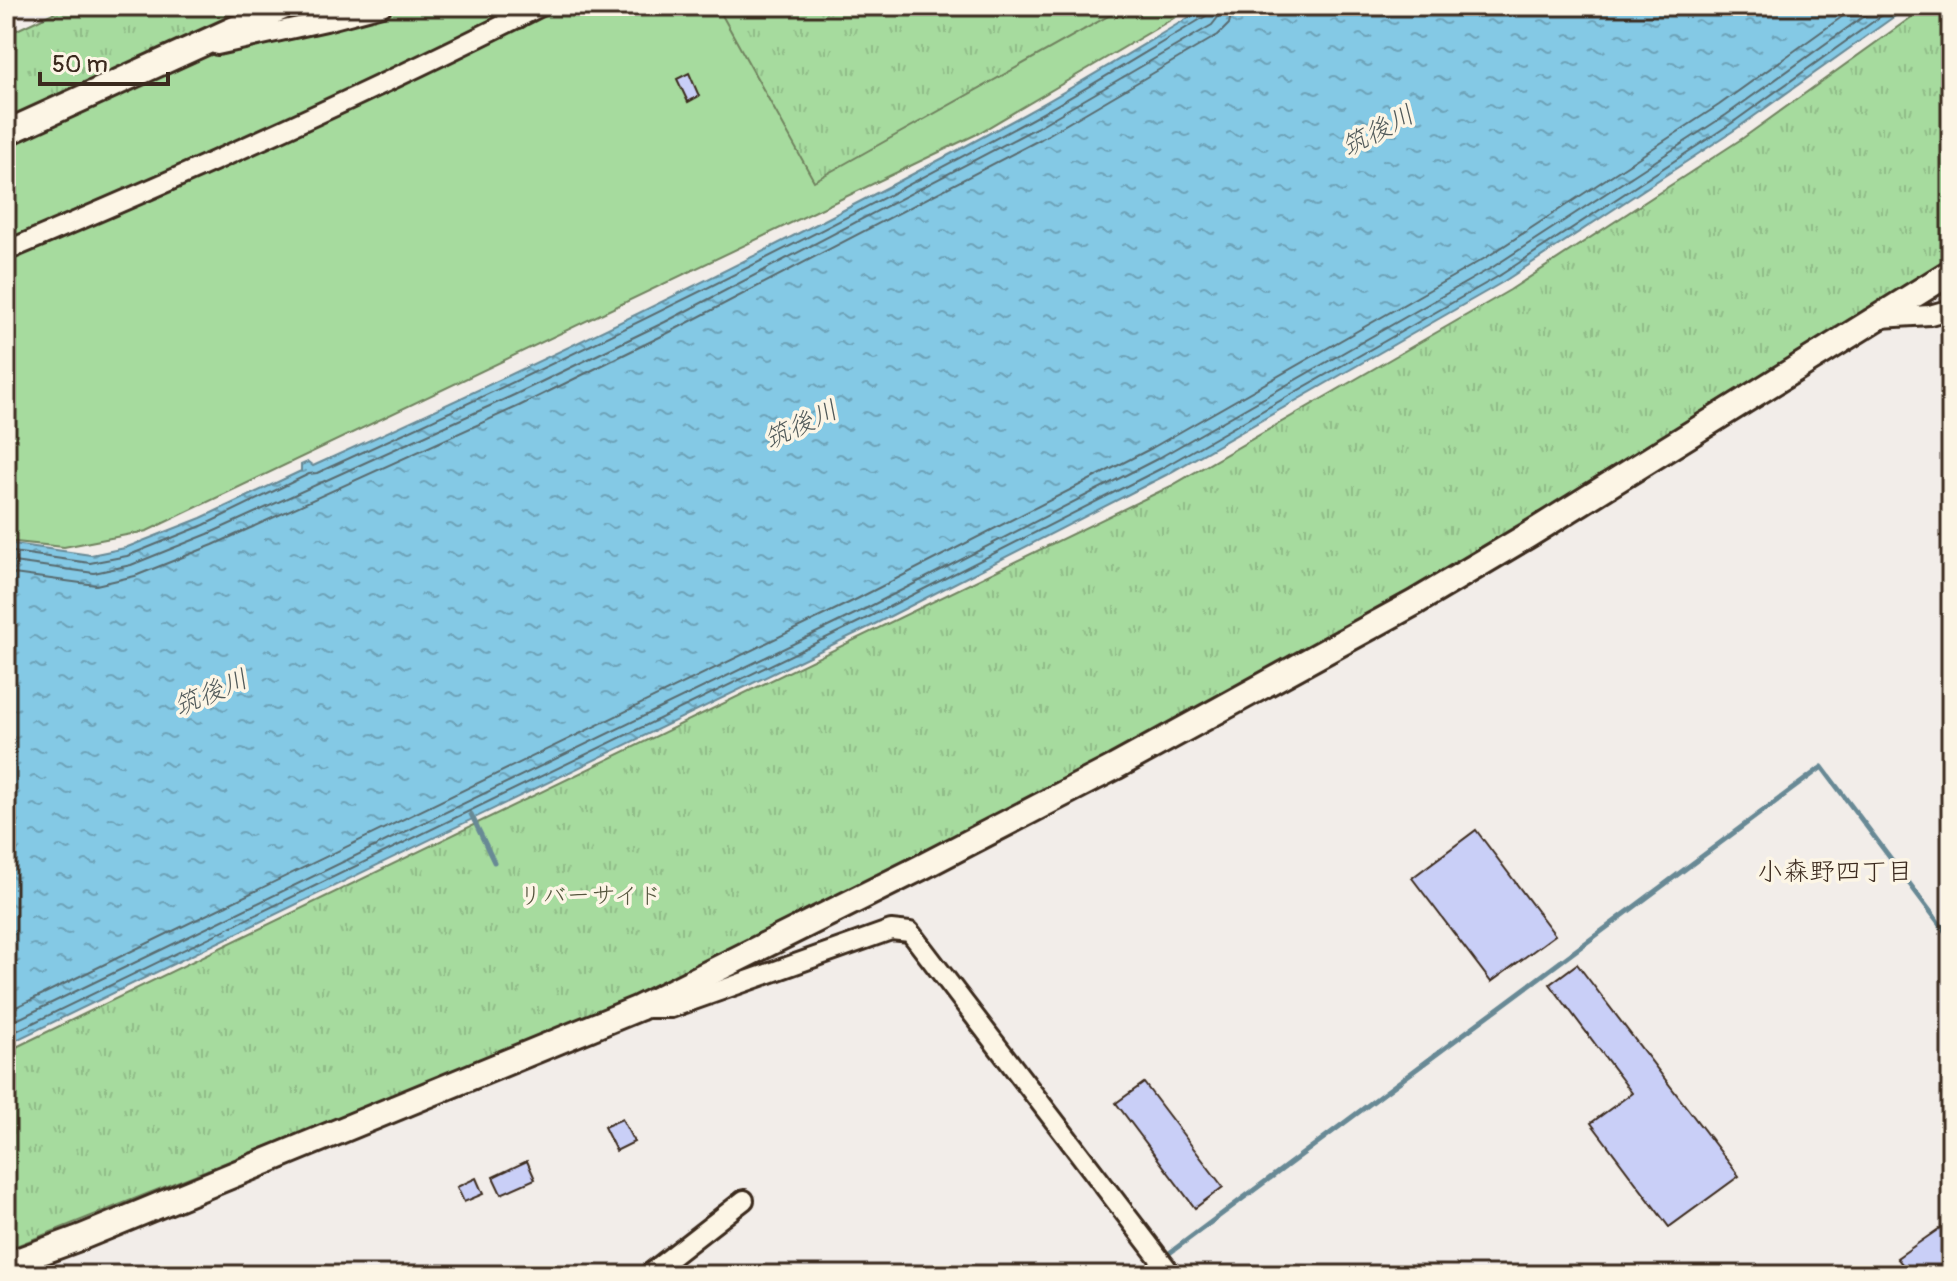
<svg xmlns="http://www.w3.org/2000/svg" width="1957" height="1281" viewBox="0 0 1957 1281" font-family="Pangolin,'Klee One',sans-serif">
<defs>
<pattern id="park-tufts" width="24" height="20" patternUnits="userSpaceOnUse" patternTransform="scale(2)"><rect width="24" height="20" fill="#a6db9e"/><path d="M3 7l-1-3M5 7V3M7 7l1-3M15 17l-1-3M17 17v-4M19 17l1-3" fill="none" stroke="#90bc88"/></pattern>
<pattern id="water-ripples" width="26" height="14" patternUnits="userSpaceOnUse" patternTransform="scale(2)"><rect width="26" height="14" fill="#84c9e5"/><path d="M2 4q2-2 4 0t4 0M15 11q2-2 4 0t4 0" fill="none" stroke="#6da3b9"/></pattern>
</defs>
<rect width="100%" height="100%" fill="#f2ede9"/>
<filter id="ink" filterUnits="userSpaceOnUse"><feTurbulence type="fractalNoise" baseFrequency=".0125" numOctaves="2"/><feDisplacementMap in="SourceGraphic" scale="16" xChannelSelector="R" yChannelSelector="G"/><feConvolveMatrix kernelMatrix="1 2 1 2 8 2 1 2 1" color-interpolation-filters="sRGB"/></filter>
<g filter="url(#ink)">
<path fill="#a6db9e" stroke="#70825e" stroke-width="2" d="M292,6h902l-217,128 -830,397 -83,16 -58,-6v-406z"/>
<g fill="url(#park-tufts)" stroke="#70825e" stroke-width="2">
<path d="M68,6h196l-258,114v-85z"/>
<path d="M717,6h409l-312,175z"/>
<path d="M1927,6h24v251l-22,16 -442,280 -398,219 -453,227 -630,251v-198l1165,-566 339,-196 233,-152z"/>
</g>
<path fill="url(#water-ripples)" stroke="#678995" stroke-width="2" d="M1208,6h701l-173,123 -233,153 -337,193 -295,151 -865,419v-502l85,12 34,-7 76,-30 100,-47v-6l7,-3 5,4c241,-109 479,-225 712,-352 62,-34 122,-72 183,-108z"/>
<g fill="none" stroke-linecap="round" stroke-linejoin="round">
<g stroke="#586a6e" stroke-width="2">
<path d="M6,551l84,12 37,-7 77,-31 105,-51 8,-1c241,-109 479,-226 711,-352 61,-33 119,-70 178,-105l5,-10"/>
<path d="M6,561l88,12 37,-8 77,-31 306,-139 151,-73 371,-194 176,-103 7,-9 2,-10"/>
<path d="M6,573l90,12 39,-9 78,-31 306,-139 151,-74 371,-193 177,-104 11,-11 4,-18"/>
<path d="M6,1012l851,-413 295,-151 335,-191 232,-152 138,-99"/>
<path d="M6,1025l857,-415 294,-151 336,-192 233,-152 152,-109"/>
<path d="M6,1036l861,-418 295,-150 337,-192 233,-153 163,-117"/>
</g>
<g stroke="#678995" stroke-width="5">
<path d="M471,814l23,48"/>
<path d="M1140,1275l682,-508 129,172"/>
</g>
</g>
<g fill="#c9cff7" stroke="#3b2a1e" stroke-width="2">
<path d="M689,73l10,23 -11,6 -11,-23z"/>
<path d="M1476,830l79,105 -64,47 -79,-104z"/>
<path d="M1577,964l162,212 -70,51 -78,-104 41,-30 -82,-109z"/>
<path d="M1144,1083l79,104 -28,21 -79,-105z"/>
<path d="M622,1119l12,23 -18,9 -12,-24z"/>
<path d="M527,1161l8,18 -34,15 -8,-17z"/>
<path d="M476,1178l7,16 -19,8 -7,-15z"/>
<path d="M1943,1226l8,9v40h-40l-14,-17z"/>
</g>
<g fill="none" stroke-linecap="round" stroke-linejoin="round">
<g stroke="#3b2a1e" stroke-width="24">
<g id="minor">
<path d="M498,6l20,12"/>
<path d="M217,45l109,-24 56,-15"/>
<path d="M6,251c181,-76 360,-156 535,-245"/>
<path d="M1880,318l50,-3 21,-6"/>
<path d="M641,1008h30l220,-78 19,2 262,343"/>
<path d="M648,1275l96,-75"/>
</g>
</g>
<g stroke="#3b2a1e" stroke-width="30">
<g id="tertiary">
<path d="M6,133l279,-127"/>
<path d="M6,1265l76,-28 557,-229 281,-140 195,-101 299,-164 113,-67 424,-264"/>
</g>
</g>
<use href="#minor" stroke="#fcf5e5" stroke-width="18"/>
<use href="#tertiary" stroke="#fcf5e5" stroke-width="24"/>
</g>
</g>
<g text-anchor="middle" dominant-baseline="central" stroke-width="7" stroke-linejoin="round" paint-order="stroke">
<g font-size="24" fill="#56563e" stroke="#fcf5e5">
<text x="590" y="895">リバーサイド</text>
</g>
<g font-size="26" font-style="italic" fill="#515a5a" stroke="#fcf5e5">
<text transform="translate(1378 131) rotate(-28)">筑後川</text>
<text transform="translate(801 425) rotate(-25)">筑後川</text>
<text transform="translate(211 693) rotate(-23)">筑後川</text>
</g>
<g font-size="26" fill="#3b2a1e" stroke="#fcf5e5">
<text x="1835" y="872">小森野四丁目</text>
</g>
</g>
<rect width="1957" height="1281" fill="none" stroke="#fcf5e5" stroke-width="32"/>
<rect x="16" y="16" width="1925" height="1249" fill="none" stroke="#3b2a1e" stroke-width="3" filter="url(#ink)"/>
<path d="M40 72v12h128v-12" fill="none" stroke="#3b2a1e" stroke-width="4"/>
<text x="52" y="72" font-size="24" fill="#3b2a1e" stroke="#fcf5e5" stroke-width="6" paint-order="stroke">50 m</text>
</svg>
